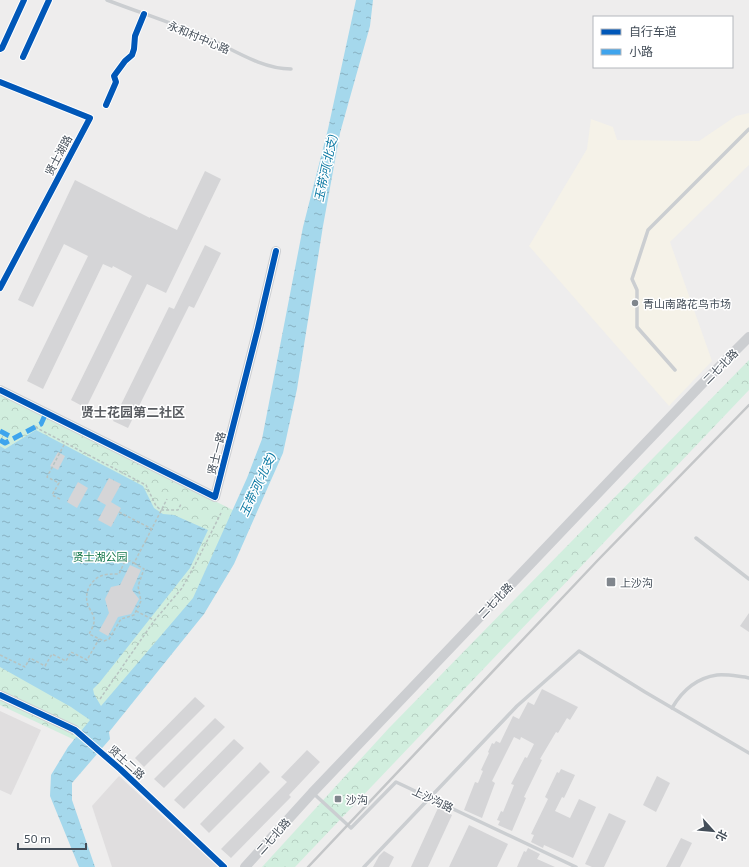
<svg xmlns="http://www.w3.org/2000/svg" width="749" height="867" viewBox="0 0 749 867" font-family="'Exo 2','Noto Sans SC',sans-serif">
<defs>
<pattern id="park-crowns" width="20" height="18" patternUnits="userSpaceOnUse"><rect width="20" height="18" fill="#d1eede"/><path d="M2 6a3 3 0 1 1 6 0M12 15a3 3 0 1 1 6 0" fill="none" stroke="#b5cec1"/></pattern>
<pattern id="water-ripples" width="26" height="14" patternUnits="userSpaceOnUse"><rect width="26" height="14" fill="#a5d8ec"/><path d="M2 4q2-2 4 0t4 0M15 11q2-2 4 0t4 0" fill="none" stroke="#88b1c2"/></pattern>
</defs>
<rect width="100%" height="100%" fill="#eeeded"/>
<path fill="#f5f2e8" d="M749,113v52l-79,77 42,119 -43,45 -140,-160 58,-97 4,-30 22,8 4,13 82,1 37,-25z"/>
<g fill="#e0dedf">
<path d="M0,711l41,19 -30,65 -11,-5z"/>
<path d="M119,776l99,91h-106l-20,-61z"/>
</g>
<g fill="url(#park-crowns)">
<path d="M749,360v30l-454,477h-33l127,-139z"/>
<path d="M0,395l235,116 -40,88 -116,143 -79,-37z"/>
</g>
<path fill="url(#water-ripples)" d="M356,0h17l-3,26 -30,107 -17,93 -26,163 -14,64 -49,111 -30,50 -95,118 1,7 -38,44v17l23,67h-16l-29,-71 1,-21 17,-28 22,-27 -19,-13 -71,-40v-221l5,3 31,-19 107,56 11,22 9,6 11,1 34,15 -18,38 -90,114 -7,7 1,5 7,12 92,-108 54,-120 15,-39 41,-212 25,-98z"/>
<g fill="#d5d5d7">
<path d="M205,171l16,8 -55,114 -19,-9 -61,124 -15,-8 61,-124 -19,-10 -1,2 -9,-4 -60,125 -16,-8 61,-125 -24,-12 -31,63 -15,-7 57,-120 75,38v-1l27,13z"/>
<path d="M205,245l16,8 -27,55 -5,-2 -61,122 -15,-7 56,-114 5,2z"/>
<path d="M58,452l7,4 -7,14 -8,-4z"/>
<path d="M109,478l12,6 -10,18 10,6 -10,19 -13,-7 8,-15 -9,-5z"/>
<path d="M78,482l10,6 -11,20 -10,-6z"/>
<path d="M130,565l11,5 -9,20 7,9 -8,15 -13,3 -10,19 -9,-5 10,-18 -4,-14 6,-12 9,-2z"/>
<path d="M749,613v19l-9,-6z"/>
<path d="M542,689l36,18 -8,13 -3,-2 -9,15 -2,-1 -16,27 2,1 -18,37 2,1 -14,33 -14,-6 2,-4 -3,-1 4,-9 2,1 11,-27 -3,-1 14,-27 2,1 7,-14 -13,-7 -1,3 -6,-3 -22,44 3,2 -13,35 -18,-8 11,-28 3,1 5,-12 -2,-1 8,-17 -1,-1 4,-9 2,1 2,-3 4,2 13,-27 6,3 9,-17 6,3z"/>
<path d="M195,697l10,9 -61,61 -9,-9z"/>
<path d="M215,718l10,9 -61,61 -10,-9z"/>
<path d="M234,739l10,9 -60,61 -10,-9z"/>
<path d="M307,750l13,12 -31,33 2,2 -60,61 -10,-9 66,-67 -6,-5z"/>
<path d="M260,762l10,10 -61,61 -9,-9z"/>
<path d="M561,769l14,6 -11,23 -2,-1 -7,14 15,7 9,-19 17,8 -23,51 -29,-13 -1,3 -12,-6 3,-7 -3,-1 17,-35 -3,-2 12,-25 2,1z"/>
<path d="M657,776l13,7 -14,29 -13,-7z"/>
<path d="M438,808l14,7 -24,52h-17z"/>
<path d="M609,813l17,8 -22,46h-12l-7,-3z"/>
<path d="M469,825l39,19 -11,23h-48z"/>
<path d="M681,838l11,5 -12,24h-14z"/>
<path d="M528,848l12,6 -3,5 18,8h-38l7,-16 2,1z"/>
<path d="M384,851l10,6 -5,10h-16l6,-11z"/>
</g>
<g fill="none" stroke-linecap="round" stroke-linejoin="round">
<g stroke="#b7c3c1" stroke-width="1.5" stroke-dasharray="3 2" stroke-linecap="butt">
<path d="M35,427l111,58 10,21 5,4h17l3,-6"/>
<path d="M60,499l-8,-4 7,-12 -12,-6 18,-34"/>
<path d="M119,512l33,17"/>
<path d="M134,563l10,6 -6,17 3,15 -7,14 -13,4 -12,20 -5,2 -15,-7c2,-4 6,-10 5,-15 0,-5 -6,-11 -7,-17 -1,-6 0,-10 2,-15 8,-13 16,-13 30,-13l5,-11 6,-2 4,2 12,-23"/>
<path d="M136,611l18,9"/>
<path d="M0,655l25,12 5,-9 15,8 7,-12 14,7 5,-9 16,8 12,-21"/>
<path d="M100,699l54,-78 28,-33 15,-27 24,-48"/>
</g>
<g stroke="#cbced1" stroke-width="3.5">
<path d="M107,0c34,13 68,24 101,38 26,12 54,31 83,31"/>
<path d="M675,370l-38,-43v-37l-5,-11 16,-49 101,-101"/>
<path d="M696,538l53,41"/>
<path d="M672,708c10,-17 24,-30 45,-33 8,-1 19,1 28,2l4,1"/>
<path d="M313,793l38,35 45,-46 180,85"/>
<path d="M364,867l153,-161 62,-55 66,41 104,61"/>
</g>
<g stroke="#cbced1" stroke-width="7">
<path d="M0,82l90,36 -90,170"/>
<path d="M75,730l45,39 104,98"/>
</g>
<g stroke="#ccced1" stroke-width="10">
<path d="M0,390l215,107 43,-169 18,-77"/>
<path d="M0,695l75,35"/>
<path d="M245,867l67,-74 388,-407 49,-49"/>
</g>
<path stroke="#c4c6c8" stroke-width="2.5" d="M308,867l290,-307 151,-155"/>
<path stroke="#b7c3c1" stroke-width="1.5" stroke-dasharray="3 2" stroke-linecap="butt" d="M146,540l21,-41"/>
<g stroke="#3fa4ed" stroke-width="5" stroke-dasharray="10 5" stroke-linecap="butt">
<path d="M0,431l13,7"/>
<path d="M0,440l5,3 36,-19 5,-11"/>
</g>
<g stroke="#fff" stroke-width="8">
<g id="cycleway">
<path d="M0,49l2,-1 22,-48"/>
<path d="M23,57l26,-57"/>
<path d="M0,82l90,36 -90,170"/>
<path d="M106,105l10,-23 -2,-6 11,-15 7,-6 2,-6 1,-13 9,-22"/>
<path d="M0,390l215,107 43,-169 18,-77"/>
<path d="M0,695l75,35 45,39 104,98"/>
</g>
</g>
<use href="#cycleway" stroke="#0057b8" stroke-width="6"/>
</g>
<g fill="#80868d" stroke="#fff" stroke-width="1.5">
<circle cx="635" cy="303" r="4"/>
<rect x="606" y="577" width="10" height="10" rx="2"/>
<rect x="334" y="795" width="8" height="8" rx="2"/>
</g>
<g text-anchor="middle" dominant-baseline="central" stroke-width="3" stroke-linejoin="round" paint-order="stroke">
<g font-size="11" fill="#444e59" stroke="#fff">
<text transform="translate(199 37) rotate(23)">永和村中心路</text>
<text transform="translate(58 155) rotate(-62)">贤士湖路</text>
<text transform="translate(720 366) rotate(-45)">二七北路</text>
<text transform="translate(216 453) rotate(-76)">贤士一路</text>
<text transform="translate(495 600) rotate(-46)">二七北路</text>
<text transform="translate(127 762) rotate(42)">贤士二路</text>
<text transform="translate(433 799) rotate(25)">上沙沟路</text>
<text transform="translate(273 836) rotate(-48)">二七北路</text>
</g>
<g font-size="11" fill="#444e59" stroke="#fff" text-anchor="start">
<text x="643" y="303">青山南路花鸟市场</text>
<text x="620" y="582">上沙沟</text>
<text x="346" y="799">沙沟</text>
</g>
<g font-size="11" fill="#17794e" stroke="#fff">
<text x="100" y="556">贤士湖公园</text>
</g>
<g font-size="12" font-style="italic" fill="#0d7aa4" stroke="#fff">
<text transform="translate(325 168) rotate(-78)">玉带河(北支)</text>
<text transform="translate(257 484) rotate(-65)">玉带河(北支)</text>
</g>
<g font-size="13" font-weight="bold" fill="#595c61" stroke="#fff">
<text x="133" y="412">贤士花园第二社区</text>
</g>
</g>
<rect x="593" y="16" width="140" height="52" fill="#ffffff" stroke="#b4b8bd"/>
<rect x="601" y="29" width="20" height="6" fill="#0057b8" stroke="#b4b8bd"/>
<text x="629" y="36" font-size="12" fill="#444e59">自行车道</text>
<rect x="601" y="49" width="20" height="6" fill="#3fa4ed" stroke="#b4b8bd"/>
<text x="629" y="56" font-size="12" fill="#444e59">小路</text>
<g transform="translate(713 831) rotate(117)" stroke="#ffffff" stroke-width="3" paint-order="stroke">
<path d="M0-3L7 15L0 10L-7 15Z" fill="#444e59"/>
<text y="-6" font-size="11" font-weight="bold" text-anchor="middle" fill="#444e59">北</text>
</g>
<path d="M18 843v6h68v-6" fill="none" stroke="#444e59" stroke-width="2"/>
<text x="24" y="843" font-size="12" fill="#444e59" stroke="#ffffff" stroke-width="3" paint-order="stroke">50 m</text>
</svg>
